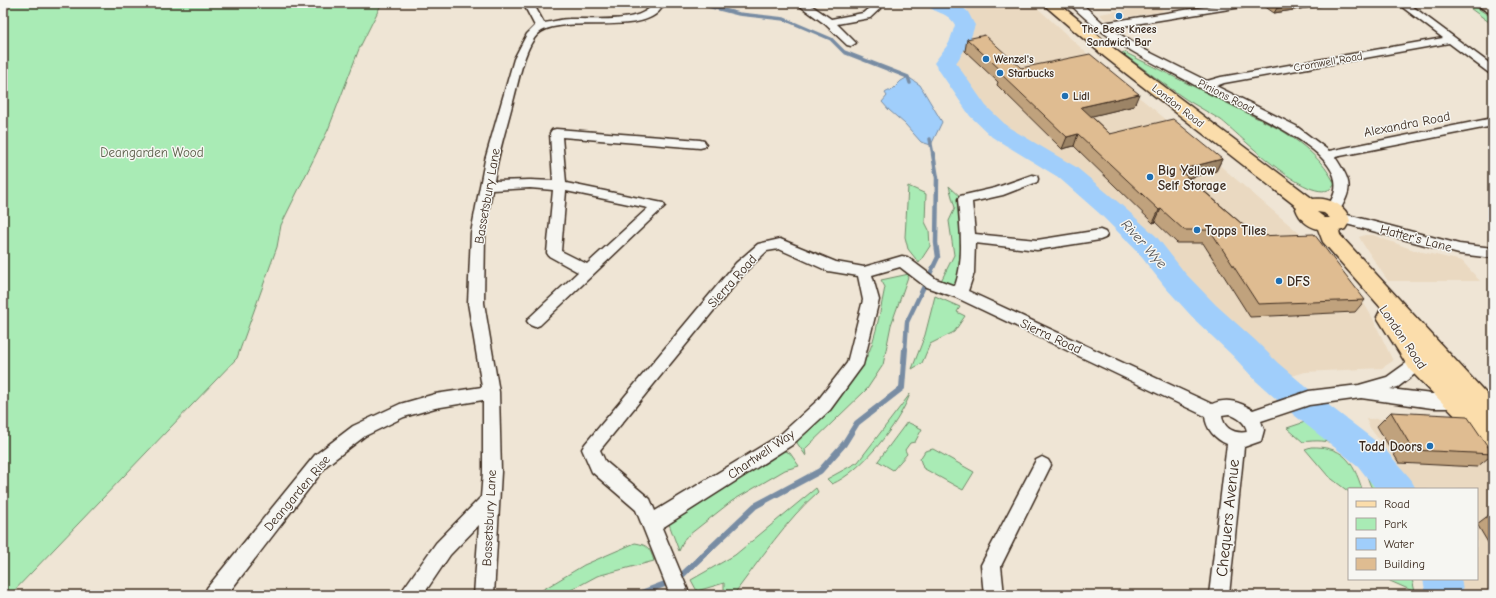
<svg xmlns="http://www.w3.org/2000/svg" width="1496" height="598" viewBox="0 0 1496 598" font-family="'Comic Neue',sans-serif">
<rect width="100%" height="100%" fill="#efe5d5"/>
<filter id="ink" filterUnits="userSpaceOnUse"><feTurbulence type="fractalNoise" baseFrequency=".025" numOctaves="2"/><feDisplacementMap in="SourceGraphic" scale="8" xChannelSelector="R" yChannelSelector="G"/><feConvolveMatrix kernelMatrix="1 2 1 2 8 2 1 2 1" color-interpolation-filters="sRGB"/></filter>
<g filter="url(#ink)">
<g fill="#ead9c1">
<path d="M973,3h59l71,65 53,43 156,133 43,44 17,29 21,44 -11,7 -77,4 -26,8 -117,-126 -7,1 -12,-12 -35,-41 -32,-26 -66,-40 -20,-15 -10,-11 -21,-30 -1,-7 -5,-6v-6l15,-21 5,-15 -3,-6 -7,-5z"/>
<path d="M1156,5l8,6 -58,9 -7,-6z"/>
<path d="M1365,235h8l41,15 48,11 18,20h-92l-25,-37 -4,-7z"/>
<path d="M1431,418l55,24 7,9v144h-39l-3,-16h26v-90h-67l-2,-12 -38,-49 -4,-9z"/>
</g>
<g fill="#a9ebb5" stroke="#728a6a">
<path d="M3,3h379l-23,46 -31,81 -47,95 -4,22 -40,111 -227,237h-7z"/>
<path d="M1463,3h6l24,15v7z"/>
<path d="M1124,52l157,78c22,14 42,30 54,54 -18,31 -98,-52 -114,-64 -11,-7 -23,-13 -34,-20 -22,-15 -43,-31 -65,-47z"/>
<path d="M908,186l18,8 -1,28 4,8 1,16 -11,17 -11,-14 -3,-12z"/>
<path d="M949,186l15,14 -1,74 -9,10 -4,2 -9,-5 13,-26 -5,-34 6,-13z"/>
<path d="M909,274l-18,51 -8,40 -16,24 -62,60 1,7 -9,-13 1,-6c28,-27 61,-54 74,-93 6,-18 9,-38 13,-57l-4,-7z"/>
<path d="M935,296l25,11 -3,5 8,4 -11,16 -24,12 -8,19 -10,6 13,-34z"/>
<path d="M910,394c-11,30 -49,78 -78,90l-5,-5 31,-17z"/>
<path d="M907,422l15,7 -7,13 -5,1 -5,7 2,4 -14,16 -15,-9z"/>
<path d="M1305,422c22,9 61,31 75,50 3,5 6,12 8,17h-16c-3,-6 -5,-14 -8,-20 -14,-25 -35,-31 -61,-27l-16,-14z"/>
<path d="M1311,447c32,-1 42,14 51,42h-13v3l-21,-16 -23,-27z"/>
<path d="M933,449l41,23 -11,18 -40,-22 -3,-9 5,-8z"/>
<path d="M782,450l8,3 9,13 -14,4 -53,31 -47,37 -6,13 -10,-27 6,-7z"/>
<path d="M816,488l2,4c-32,28 -58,68 -84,102h-10v-11l-27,8 -6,-11 44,-25z"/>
<path d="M635,543c13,2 15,5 19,18l-57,15 -35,19h-28l50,-30z"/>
<path d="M1389,579h23l3,13 -25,-11z"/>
</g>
<path fill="#a0cefb" stroke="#788ca3" d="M908,77l12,8 22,37 -11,23 -10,-3 -16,-18 -16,-14 -7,-8 5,-6 -2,-3 3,-2h3l10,-10z"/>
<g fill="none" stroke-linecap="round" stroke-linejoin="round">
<g stroke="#788ca3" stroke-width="3.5">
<path d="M708,3v3l31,8 45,5 47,20 13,13 64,25 2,6"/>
<path d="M930,139l3,16"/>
</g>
<path stroke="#788ca3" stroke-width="4.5" d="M905,350l2,-28 31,-65 -2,-14 1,-65 -4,-24"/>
<path stroke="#788ca3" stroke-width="6" d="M636,595l42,-16 77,-73 65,-35 24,-27 13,-21 45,-35 3,-39"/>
<g fill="#a0cefb" fill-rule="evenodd">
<path d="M925,3c14,0 31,-2 42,8 3,3 5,10 8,14l-6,18 -13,20 30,43 22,21 68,40 42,35 38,34 29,37 31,32 39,35 23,23 40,34 64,49 28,32 6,11h-40l-18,-23 -64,-51 -38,-34 -23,-25 -37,-35 -31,-34 -29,-37 -36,-36 -42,-37 -66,-40 -22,-21 -36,-53 15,-20 6,-18c-7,-14 -22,-11 -30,-22z"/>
<path d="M1423,579h38l3,16h-38z"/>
</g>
<g stroke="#3b2a1e" stroke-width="3">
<g id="minor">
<path d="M523,3h10l11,20c8,-1 17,-4 25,-4 23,-1 71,6 85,-16h10c-13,38 -105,8 -127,32 -13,14 -18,45 -23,63 -7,28 -16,55 -20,83l36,-1 23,1 -3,-48 2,-3 4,-1 144,11 4,1 2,3 -2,3 -4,1 -138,-11 4,46 92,19 5,1 2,3 -125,119 -5,2 -5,-2 -3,-4 3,-4 48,-45 -29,-16 -2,-3 6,-63 -23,-2 -38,2 -7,43 -1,70 15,89 2,80 -7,123h-20l5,-70 -29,30 -27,40h-22l3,-7 32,-45 45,-46 2,-25v-72l-48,8 -31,9 -39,19 -38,29 -100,130h-23l3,-7 108,-133 38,-29 47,-22 35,-10 47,-7 -14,-84 3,-70 14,-73 29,-101 13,-25 8,-8zM566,191l82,17 -61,56 -26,-13z"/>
<path d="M796,3h12l23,16 32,-6 12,-10h11l-16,15 -33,6 19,19 -5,3 -4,-1 -22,-21z"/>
<path d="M1070,3h11l22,20 126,-20h24l-5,3 -138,22 33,21 64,32 14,-4 222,-39 -46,-35h11l85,63v8l-4,-1 -40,-30 -225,40 -8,3 80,40 33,25 164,-33v8l-158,31c16,25 19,30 3,56l-5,1 -5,-1 -2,-3c7,-13 12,-19 8,-34 -12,-36 -100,-70 -132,-87 -39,-22 -83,-41 -117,-71 -5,-5 -11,-9 -15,-15z"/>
<path d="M1032,175l5,1 1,3 -1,3 -34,13 -31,7 3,32 62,6 63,-10 5,2 2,3 -2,3 -5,2 -63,10 -62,-7 -1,30 -6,18 244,113c15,-7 28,-2 41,6l56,-19 50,-6 28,-8 25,-18 6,-2 6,2 2,4 -2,4 -26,20 -8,2 42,5h17l1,-3 6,-2 6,2c3,6 3,9 0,15l-6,2h-24l-71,-10 -52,7 -48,16 3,9 -3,11 -17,6 -15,148h-20l18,-151c-12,-5 -21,-15 -22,-28l-250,-119 -29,-10 -26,-20 -28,8 7,25 -16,65 -33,45 -38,35 -130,83 28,67h-20l-34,-85 -44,-38 -10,-23 3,-5 151,-181 22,-19 22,-5 56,23 28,5 38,-11 5,1 29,22 19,7c10,-28 5,-59 3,-87l2,-3 35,-8zM779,249l49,22 30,5 5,24 -16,63 -29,37 -38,35 -125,76 -5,-12 -45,-38 -5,-11 146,-179 21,-20zM1229,414c9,4 17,8 18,18 -12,2 -24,-3 -25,-17z"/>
<path d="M1340,213l119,31 34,4v10l-34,-4 -124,-33 -2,-3 2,-3z"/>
<path d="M1042,457l6,3 3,5 -50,101 3,29h-20l-3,-30 55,-105z"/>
</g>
</g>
<g stroke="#3b2a1e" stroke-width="3">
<path id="primary" d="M1042,3h16l59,48 196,148c15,-2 34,6 37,22l-5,8 -6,2 1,4 153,166v47l-9,-3 -74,-75 -33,-53 3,-6 3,-1 -60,-68 -5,-13c-11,-3 -18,-9 -22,-20l1,-2 -192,-150zM1317,212l7,1 6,5h-5z"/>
</g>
<use href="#minor" fill="#f6f6f2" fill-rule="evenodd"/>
<use href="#primary" fill="#fbddab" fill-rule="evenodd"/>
<path stroke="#3b2a1e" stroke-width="2" d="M1472,3l21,13"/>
</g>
<g fill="#c0a27d" stroke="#3b2a1e">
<path d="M1260,3h66l-1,2 -51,8z"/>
<path d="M967,39l54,29 113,38 -43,10 19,18 112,25 -6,12 -27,7 67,58 109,64 -10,12 -105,5 -47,-74h-26l-22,-21 -2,1 -79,-77 -12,3 -65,-64 1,-3 -33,-31z"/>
<path d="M1391,412l102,42 -16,13 -78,-4 -22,-37z"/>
<path d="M1493,512v39l-16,-27z"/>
</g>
<g fill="#9c8466" stroke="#3b2a1e">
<path d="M1309,3h17l-1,2 -51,8 3,-5z"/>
<path d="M1139,94l-5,12 -58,14 5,-13z"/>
<path d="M1078,134l-4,12 -12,3 5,-12z"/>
<path d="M1222,159l-6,12 -43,11 6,-12z"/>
<path d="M1161,209l-6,13 -2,1 6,-13z"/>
</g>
<g fill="#dfbc91" stroke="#3b2a1e">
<path d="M1271,3h38l-32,5z"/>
<path d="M985,35l36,33 69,-14 49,40 -58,13 29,27 63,-15 49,40 -43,11 77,66 58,-2 51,66 -107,4 -48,-74h-26l-23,-21 -2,1 -81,-76 -11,3 -67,-64 3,-1 -36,-33z"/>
<path d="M1391,412l76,4 26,38 -80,-4z"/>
</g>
</g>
<g fill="#1f6fb2" stroke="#f6f6f2" stroke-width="1.5">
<circle cx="1119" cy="16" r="4"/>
<circle cx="986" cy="59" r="4"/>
<circle cx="1000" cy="73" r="4"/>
<circle cx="1065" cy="96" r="4"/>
<circle cx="1150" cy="177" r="4"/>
<circle cx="1197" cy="230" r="4"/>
<circle cx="1279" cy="281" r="4"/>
<circle cx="1430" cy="446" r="4"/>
</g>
<g text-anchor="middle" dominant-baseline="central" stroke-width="3" stroke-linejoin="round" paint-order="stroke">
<g font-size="11" font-weight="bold" fill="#3b2a1e" stroke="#f6f6f2" text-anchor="start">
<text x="1119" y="29" text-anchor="middle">The Bees Knees<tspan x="1119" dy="13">Sandwich Bar</tspan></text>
<text x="994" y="59">Wenzel's</text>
<text x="1008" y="73">Starbucks</text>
<text x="1073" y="96">Lidl</text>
</g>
<g font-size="11" fill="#3b2a1e" stroke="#f6f6f2">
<text transform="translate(1328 62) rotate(-10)">Cromwell Road</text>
<text transform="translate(1226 96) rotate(27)">Pinions Road</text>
<text transform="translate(1178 106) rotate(38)">London Road</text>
</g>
<g font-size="13" fill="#3b2a1e" stroke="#f6f6f2">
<text transform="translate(1407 124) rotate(-11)">Alexandra Road</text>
<text transform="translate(487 196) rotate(-80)">Bassetsbury Lane</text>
<text transform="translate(1416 238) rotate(15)">Hatter's Lane</text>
<text transform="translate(732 281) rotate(-48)">Sierra Road</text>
<text transform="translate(1051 336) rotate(25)">Sierra Road</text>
<text transform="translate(1403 337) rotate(56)">London Road</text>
<text transform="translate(761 454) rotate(-34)">Chartwell Way</text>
<text transform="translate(297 493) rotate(-50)">Deangarden Rise</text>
<text transform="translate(489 518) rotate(-87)">Bassetsbury Lane</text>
</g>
<g font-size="13" fill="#565a44" stroke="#f6f6f2">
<text x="152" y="152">Deangarden Wood</text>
</g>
<g font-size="13" font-weight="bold" fill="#3b2a1e" stroke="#f6f6f2" text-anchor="start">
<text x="1158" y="170">Big Yellow<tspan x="1158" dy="15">Self Storage</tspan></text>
<text x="1205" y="230">Topps Tiles</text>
<text x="1287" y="281">DFS</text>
<text x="1422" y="446" text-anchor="end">Todd Doors</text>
</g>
<g font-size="14" font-style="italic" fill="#545355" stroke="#f6f6f2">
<text transform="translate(1144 244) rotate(48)">River Wye</text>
</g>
<g font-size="16" fill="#3b2a1e" stroke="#f6f6f2">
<text transform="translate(1228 518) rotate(-84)">Chequers Avenue</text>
</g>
</g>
<rect width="1496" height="598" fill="none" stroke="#f6f6f2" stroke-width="16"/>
<rect x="8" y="8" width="1480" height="582" fill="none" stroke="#3b2a1e" stroke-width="1.5" filter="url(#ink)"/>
<rect x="1348" y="488" width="130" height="92" fill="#f6f6f2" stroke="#aba49d"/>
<rect x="1356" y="501" width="20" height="6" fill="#fbddab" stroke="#aba49d"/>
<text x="1384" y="508" font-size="12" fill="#3b2a1e">Road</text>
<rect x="1356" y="518" width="20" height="12" fill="#a9ebb5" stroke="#aba49d"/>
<text x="1384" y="528" font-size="12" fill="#3b2a1e">Park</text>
<rect x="1356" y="538" width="20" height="12" fill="#a0cefb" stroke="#aba49d"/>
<text x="1384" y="548" font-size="12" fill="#3b2a1e">Water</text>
<rect x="1356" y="558" width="20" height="12" fill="#dfbc91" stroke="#aba49d"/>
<text x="1384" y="568" font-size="12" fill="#3b2a1e">Building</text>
</svg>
